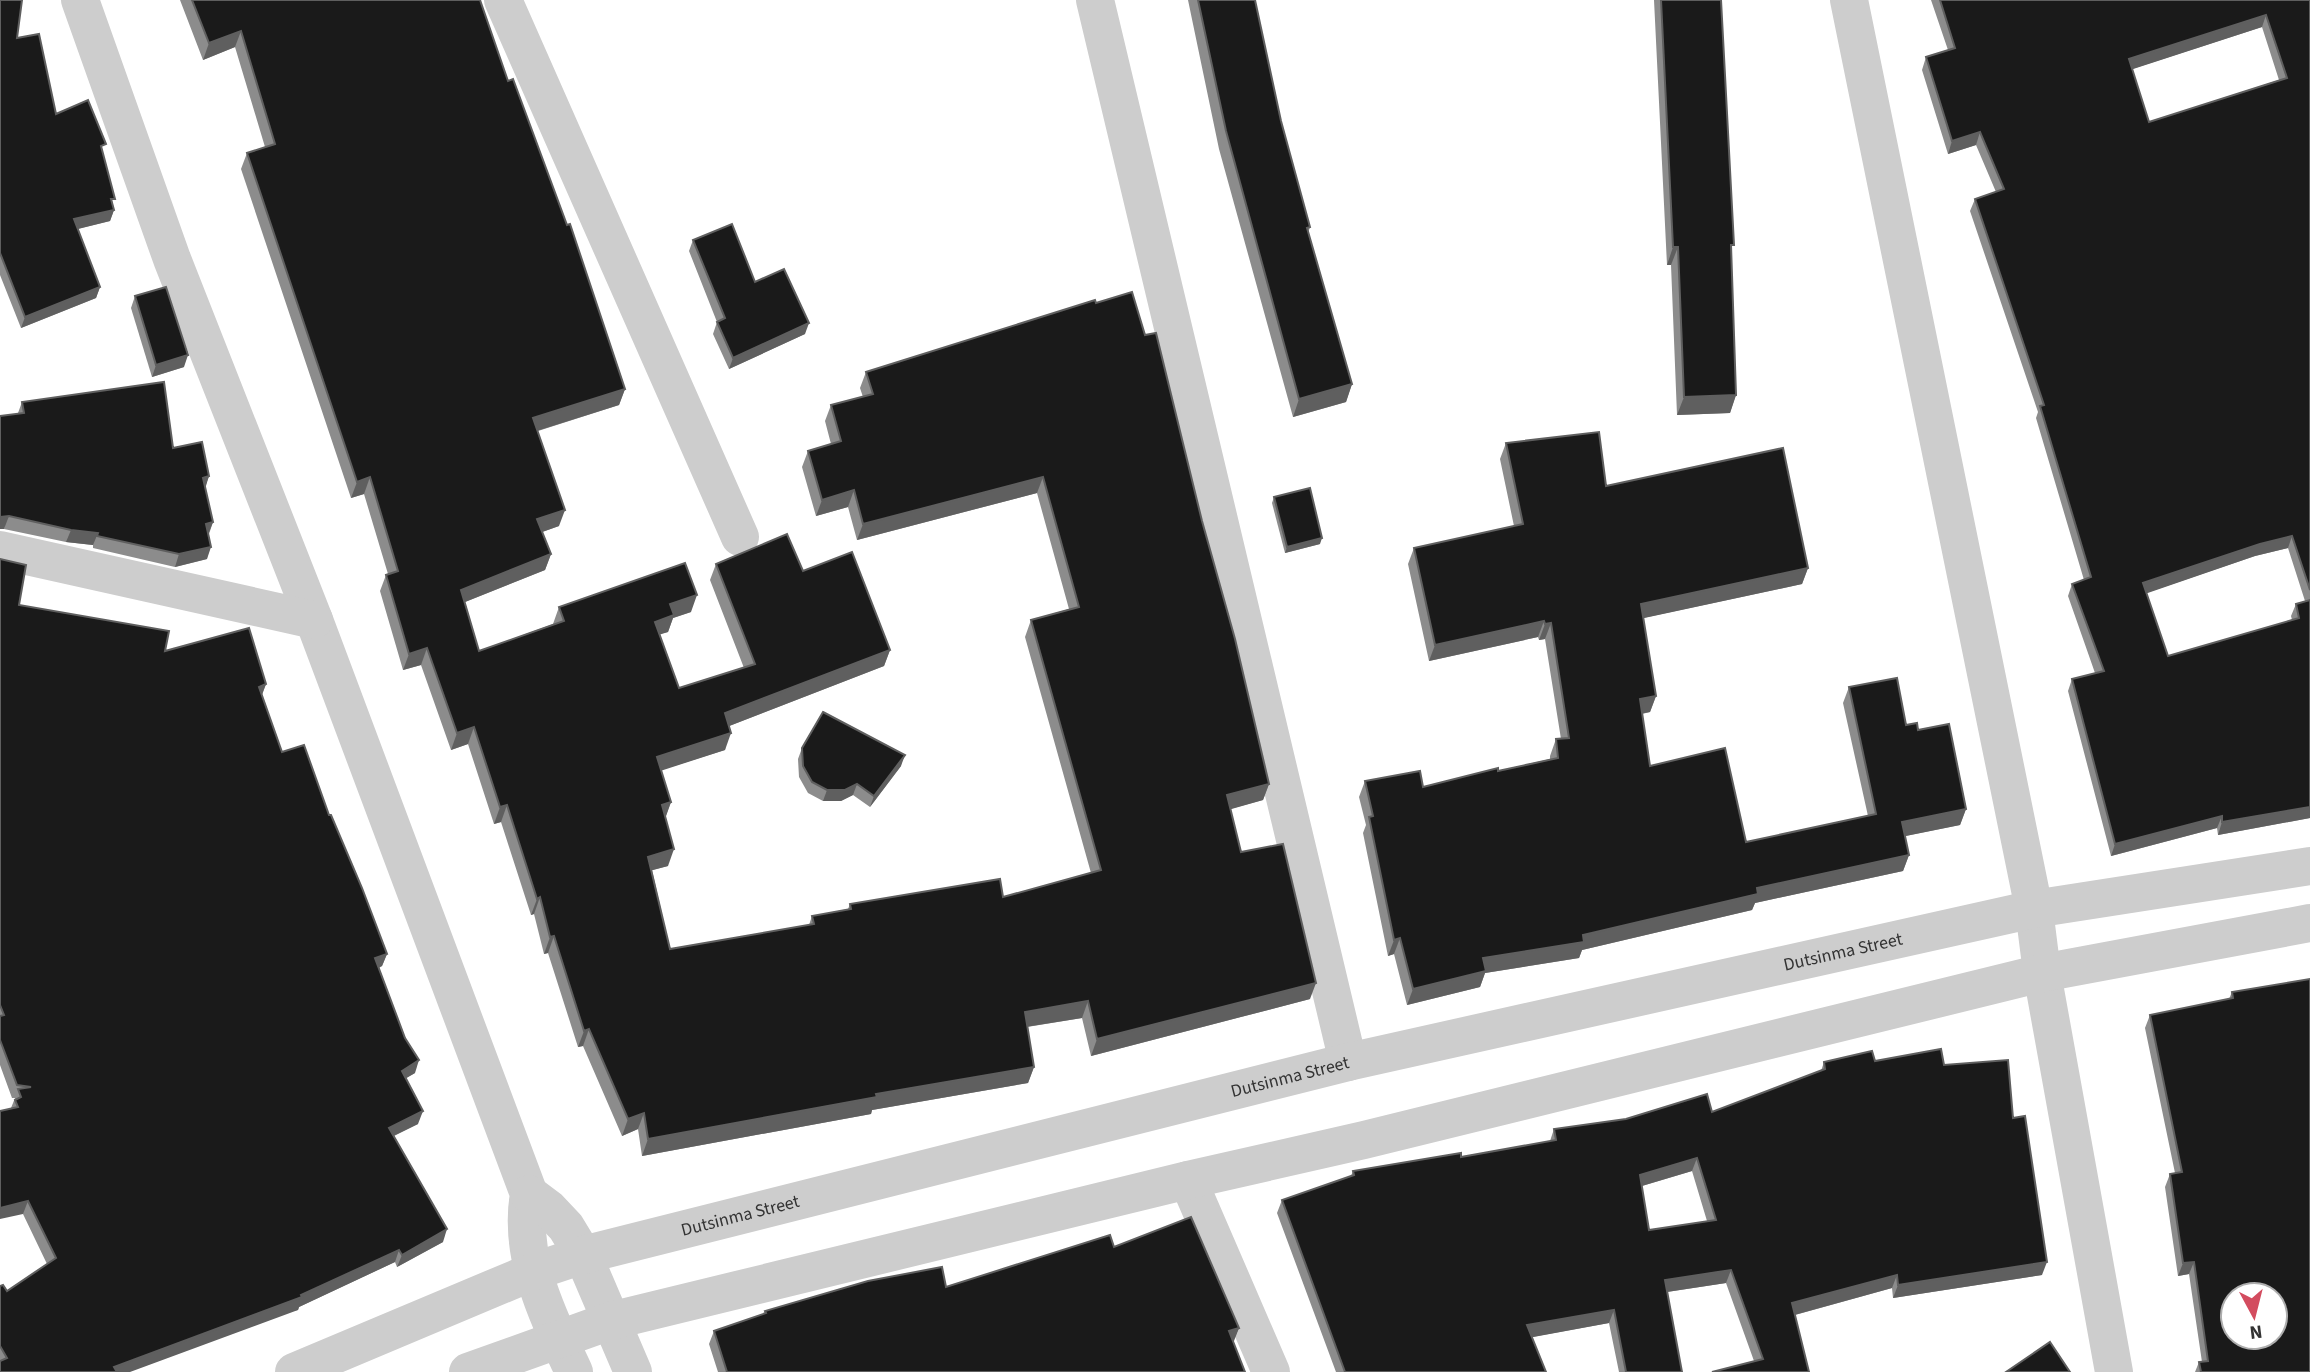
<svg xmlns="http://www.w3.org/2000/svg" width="2310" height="1372" viewBox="0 0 2310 1372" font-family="'Source Sans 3',sans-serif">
<rect width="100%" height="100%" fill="#fff"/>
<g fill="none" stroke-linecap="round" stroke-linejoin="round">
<g stroke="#cdcdcd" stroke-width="38">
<path d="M80,0l92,259 142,361 215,574c-11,63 19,122 45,178"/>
<path d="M503,0l237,537"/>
<path d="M1095,0l253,1062"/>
<path d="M0,550l314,70"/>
<path d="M1188,1180l83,192"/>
<path d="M529,1194l20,15 17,18 17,28 50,117"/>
</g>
<g stroke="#cdcdcd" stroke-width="38">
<path d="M1849,0l185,909 8,64 72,399"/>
<path id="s1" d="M294,1372l238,-100 51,-17 765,-193 686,-153 276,-43"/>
<path d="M468,1372l142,-51 578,-141 176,-40 678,-167 268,-50"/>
</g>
</g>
<g fill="#8c8c8c" fill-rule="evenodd">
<path d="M0,0l17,38 39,76 47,39 11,57 -4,11 -33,8 23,58 -4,11 -75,30 -21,-53z"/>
<path d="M180,0h300l28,81 117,308 -6,16 -81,26 21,95 -17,6 9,22 -6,16 -80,32 14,49 74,-27 6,-17 132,5 -18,6 -5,14 -9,2 20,54 65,-20 -34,-88 6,-16 87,7 87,79 -6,16 -155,60 -4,24 -64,20 10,32 -6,16 3,48 -16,4 18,79 139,-24 3,-9 36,-7 2,-5 153,-7 88,-24 -66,-236 6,-17 38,-11 -32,-116 -180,47 -9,-33 -32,9 -14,-49 6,-16 23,-7 -6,-23 6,-16 32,-8 -3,-9 6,-16 336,149 67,263 -6,16 -33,9 11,43 69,147 -219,57 -9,-38 -55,9 7,40 -6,16 -156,27 -1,4 -229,42 -4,-27 -16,7 -39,-90 -5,1 -30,-94 -4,1 -10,-40 -3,1 -30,-93 -7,2 -26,-80 -17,6 -30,-85 -18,5 -23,-79 6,-16 2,-1 -24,-80 -13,4 -110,-329 6,-16 18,-6 -30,-100 -32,13z"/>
<path d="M1188,0h67l26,121 29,106 -2,6 44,151 -6,18 -53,15 -74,-268z"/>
<path d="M1654,0h67l15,395 -6,18 -53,2 -6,-150h-4z"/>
<path d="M1931,0h379v818l-92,17 -1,-7 -106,28 -43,-165 4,-12 23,-6 -27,-77 4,-12 12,-4 -48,-162 2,-6 -68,-201 5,-12 21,-7 -20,-47 -28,9 -26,-84 4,-13 22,-7zM2262,27l17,53 -130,42 -17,-53zM2288,548l17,53 -9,3 -5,12 1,4 -124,36 -22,-63 109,-37z"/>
<path d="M693,240l62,42 50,52 -76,35 -16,-35 4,-12 -28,-71z"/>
<path d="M135,296l49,71 -32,10 -21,-69z"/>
<path d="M22,402l151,46 36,28 -4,11 8,35 -4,12 -2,25 -32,8 -82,-19v-3l-27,-3 -62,-13 14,-116z"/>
<path d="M1506,443l100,43 202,82 -6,16 -159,34 13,78 -6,16 -8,2 8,52 96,76 122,-26 -25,-113 6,-16 57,38 12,5 48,79 -6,16 -55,11 4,19 -6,16 -148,32 -3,7 -170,40 -3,8 -94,15 -5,14 -73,18 -13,-51 -6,2 -25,-123 3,-8 -7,-28 6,-16 58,6 75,-16 52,-12v-3l6,-17h5l-16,-100 -6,1 -1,-3 -109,24 -21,-97 6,-16 100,-22 -14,-67z"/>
<path d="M1274,497l46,47 -35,9 -13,-50z"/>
<path d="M0,559l19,46 247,79 -4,11 20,57 47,63 58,139 -5,12 -3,2 36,105 -9,5 12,46 -24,12 49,106 -46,25 -2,-5 -96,45 -1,3 -298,62v-86l7,5 40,-27 -24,-50 -12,-106 4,-10h-3l-12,-33z"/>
<path d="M802,748l99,18 -31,41 -17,-12 -12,6h-18l-15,-8 -9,-16 -1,-18z"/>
<path d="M2232,992l78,380h-115l4,-10h3l-13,-88 -11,2 -13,-89 5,-13 5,-1 -30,-145 5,-13 79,-16z"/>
<path d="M1875,1061l69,4 69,53 29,157 -149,23 -1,-10 -97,27 14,57 -55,-11 -28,-78 -59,9 15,80h-63l-10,-49 -77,14 14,35h-210l-59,-159 5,-13 69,-24 2,-5 108,-14 89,-16 4,-12 158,-17 109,-41 3,-9zM1692,1171l15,50 -58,9 -7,-44z"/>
<path d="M1114,1247l125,81 -6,13 12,31h-527l-9,-28 5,-13 50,-17 1,-3 181,-24z"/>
</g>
<g fill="#5f5f5f">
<path d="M2266,15l-4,12 -138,45 5,-13z"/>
<path d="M241,31l-6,16 -32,13 6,-17z"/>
<path d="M1980,132l-4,13 -28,9 4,-13z"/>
<path d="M114,210l-4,11 -40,10 4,-12z"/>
<path d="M1673,247h5l-7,18h-4z"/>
<path d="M100,287l-4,11 -75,30 4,-11z"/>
<path d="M809,323l-4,11 -76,35 4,-11z"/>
<path d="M188,355l-4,12 -32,10 4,-12z"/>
<path d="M1352,384l-6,18 -53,15 6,-18z"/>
<path d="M625,389l-6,16 -92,29 6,-16z"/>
<path d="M1736,395l-6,18 -53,2 7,-18z"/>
<path d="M209,476l-4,13 -2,-11z"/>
<path d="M370,477l-6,17 -13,4 6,-16z"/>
<path d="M1043,477l-6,16 -180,47 6,-16z"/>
<path d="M854,490l-6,17 -32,9 6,-16z"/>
<path d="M565,510l-6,16 -28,10 6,-17z"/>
<path d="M9,516l-5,13h-4v-12z"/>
<path d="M213,522l-5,13 -2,-11z"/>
<path d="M71,530l27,3 -5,12 -27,-3z"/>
<path d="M2292,536l-4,12 -33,8 -116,40 4,-13 117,-39z"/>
<path d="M1322,538l-2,6 -35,9 2,-6z"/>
<path d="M211,547l-4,12 -32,8 4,-13z"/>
<path d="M551,554l-6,16 -90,36 6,-16z"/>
<path d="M1808,568l-6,16 -167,36 6,-16z"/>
<path d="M697,595l-6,17 -18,6 -5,14 -19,6 6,-16 15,-18z"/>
<path d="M1544,621l-6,16 -109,24 6,-16z"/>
<path d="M1551,623l-6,16 -6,1 6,-16z"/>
<path d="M427,648l-6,17 -18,5 6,-16z"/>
<path d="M890,650l-6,16 -165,64 6,-17z"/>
<path d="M266,684l-5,13 -2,-10z"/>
<path d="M1656,696l-6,16 -16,3 6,-16z"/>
<path d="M474,727l-6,17 -17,6 6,-17z"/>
<path d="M731,733l-6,17 -74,24 6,-17z"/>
<path d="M905,755l-4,11 -31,41 4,-11z"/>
<path d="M857,784l-4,11 -12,6h-18l4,-11z"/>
<path d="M1269,784l-6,16 -42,12 6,-17z"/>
<path d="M671,802l-6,17 -3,-14z"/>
<path d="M507,805l-6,17 -7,2 6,-17z"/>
<path d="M2310,807v11l-92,17 4,-13z"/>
<path d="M1966,809l-6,16 -64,13 6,-16z"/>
<path d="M2222,816l-5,12 -106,28 4,-12z"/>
<path d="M674,849l-6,17 -26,7 6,-16z"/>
<path d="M1909,855l-6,16 -148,32 -3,7 -170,40 -3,8 -94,15 -5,14 -73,18 6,-16 70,-31 100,-23 174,-47z"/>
<path d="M540,897l-6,17 -3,1 6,-16z"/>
<path d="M554,936l-6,17 -4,1 6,-17z"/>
<path d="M1400,938l-6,16 -6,2 6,-16z"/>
<path d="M387,954l-5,12 -11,5 4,-13z"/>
<path d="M1316,983l-6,16 -219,57 6,-17z"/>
<path d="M1088,1001l-6,17 -63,10 6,-16z"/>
<path d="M589,1029l-6,17 -5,1 6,-16z"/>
<path d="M419,1060l-4,13 -17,10 4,-12z"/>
<path d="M1034,1067l-6,16 -156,27 -1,4 -229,42 6,-17 228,-45z"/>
<path d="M423,1111l-5,13 -33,16 4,-12z"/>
<path d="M644,1113l-6,16 -16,7 6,-17z"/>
<path d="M1697,1158l-5,13 -57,17 5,-13z"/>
<path d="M28,1201l-5,13 -23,5v-11z"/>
<path d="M447,1229l-4,13 -46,25 5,-12z"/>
<path d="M399,1250l-4,12 -96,45 -1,3 -168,62h-18l2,-5 187,-72z"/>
<path d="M2047,1262l-5,13 -149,23 5,-13z"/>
<path d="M2194,1262l-5,12 -11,2 5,-13z"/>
<path d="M1731,1270l-5,13 -66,10 5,-13z"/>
<path d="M1897,1275l-5,13 -105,29 5,-14z"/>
<path d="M1614,1310l-5,13 -87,16 5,-14z"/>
<path d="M1239,1328l-5,13 -10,4 5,-14z"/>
</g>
<g fill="#1a1a1a" stroke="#5f5f5f" stroke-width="2" fill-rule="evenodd">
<path d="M0,0h22l-5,38 22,-4 17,80 32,-14 18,44 -5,2 14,53h-4l3,11 -40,9 26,68 -75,30 -25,-64z"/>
<path d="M192,0h288l28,81 5,-2 54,146 3,-1 55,165 -92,29 32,92 -28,9 14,35 -90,36 18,61 85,-30 -5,-14 126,-44 12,32 -27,9 4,11 -19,7 24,66 76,-24 -39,-100 71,-30 16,37 49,-19 38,98 -165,63 6,20 -74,24 14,45 -9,3 12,44 -26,8 22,92 144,-25 -2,-8 39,-7 -1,-5 150,-25 3,18 98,-27 -70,-250 48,-13 -36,-130 -180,47 -9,-34 -32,10 -14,-49 33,-10 -10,-36 42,-11 -7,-22 229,-72 1,3 36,-11 13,43 11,-2 46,188 33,118 34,145 -42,11 14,57 42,-8 33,139 -219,56 -9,-38 -63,11 9,55 -158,27 1,3 -229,42 -4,-26 -16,6 -39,-90 -5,2 -30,-95 -4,1 -10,-40 -3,2 -30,-94 -7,2 -26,-80 -17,6 -30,-85 -18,6 -23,-79 12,-4 -28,-94 -13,5 -110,-329 28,-9 -34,-113 -32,12z"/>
<path d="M1198,0h57l26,121 29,106 -3,1 45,156 -53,15 -73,-268z"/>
<path d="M1661,0h60l13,245h-3l5,150 -52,2 -6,-150h-5z"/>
<path d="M1940,0h370v590l-18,-54 -32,8 -117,39 25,73 131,-38 -3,-14 14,-4v207l-88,15v-6l-107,28 -43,-165 32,-8 -32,-87 19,-7 -51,-171 4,-1 -69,-206 29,-10 -24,-57 -28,9 -26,-84 29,-9zM2266,15l21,63 -138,44 -20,-63z"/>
<path d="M732,224l23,58 29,-13 25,54 -76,35 -16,-36 8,-4 -32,-78z"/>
<path d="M166,287l22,68 -32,10 -21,-69z"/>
<path d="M164,382l9,66 29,-6 7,34 -6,2 10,44 -7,2 5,23 -32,7 -82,-18 1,-3 -27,-3 -62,-14 -9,1v-101l24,-3 -2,-11z"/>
<path d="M1599,432l7,54 177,-38 25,120 -167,36 15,92 -16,3 10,67 75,-18 21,94 130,-28 -27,-127 48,-9 9,47 11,-2 1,7 31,-6 17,85 -64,13 7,33 -152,33 1,6 -175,41 1,7 -101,16 3,13 -73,18 -13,-51 -6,2 -25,-123 4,-1 -8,-35 55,-10 3,16 75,-19v3l60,-13 -2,-19 13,-1 -18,-115 -6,1 -1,-3 -109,24 -21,-97 109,-24 -17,-81z"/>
<path d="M1310,488l12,50 -35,9 -13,-50z"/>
<path d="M0,559l26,6 -7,40 150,26 -4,20 84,-23 17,56 -7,3 23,65 22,-7 25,70h2l31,73 25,66 -12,4 30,80 14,22 -17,11 21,40 -34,17 58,101 -45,26 -3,-5 -98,45 1,2 -188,70 3,5h-117v-11l7,-3 -7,-12v-60l3,-1 4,6 49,-33 -28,-57 -28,7v-97l18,-4 -3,-7 6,-3 -3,-8 13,-2 -14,-2 -17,-45v-24l4,-1 -4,-10z"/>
<path d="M823,712l82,43 -31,41 -17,-12 -12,6h-18l-15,-8 -9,-16 -1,-18z"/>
<path d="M2310,979v393h-109l-2,-10 9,-1 -14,-99 -11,1 -13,-89 12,-2 -32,-157 83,-17 -1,-6zM2233,1295h42v42h-42z"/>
<path d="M1941,1049l3,16 64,-5 5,58 12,-2 22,146 -149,23 -1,-10 -105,28 17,69h-97l51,-13 -32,-89 -66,10 17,92h-56l-12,-62 -87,15 19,47h-201l-63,-172 72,-25 -1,-4 108,-18v4l95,-17 -2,-11 72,-10 81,-25 5,18 113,-43 -1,-7 48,-11 3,10zM1697,1158l19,62 -67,10 -9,-55z"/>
<path d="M1191,1217l48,111 -10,3 16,41h-518l-13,-41 52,-18 -1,-2 103,-30 74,-14 4,20 164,-52 4,12z"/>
<path d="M2050,1342l20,30h-64z"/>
</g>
<g text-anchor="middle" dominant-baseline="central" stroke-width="7" stroke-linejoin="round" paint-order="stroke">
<g font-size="18" fill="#333" stroke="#fff">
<text stroke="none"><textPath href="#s1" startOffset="1608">Dutsinma Street</textPath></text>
<text stroke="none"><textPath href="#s1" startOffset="1041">Dutsinma Street</textPath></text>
<text stroke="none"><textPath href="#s1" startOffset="474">Dutsinma Street</textPath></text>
</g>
</g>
<g transform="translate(2254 1316) rotate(173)"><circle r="33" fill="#ffffff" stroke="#adadad" stroke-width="2"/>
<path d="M0-5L12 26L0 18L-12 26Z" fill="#d34c5f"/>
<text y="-10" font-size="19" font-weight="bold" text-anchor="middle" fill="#333333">N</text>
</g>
</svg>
